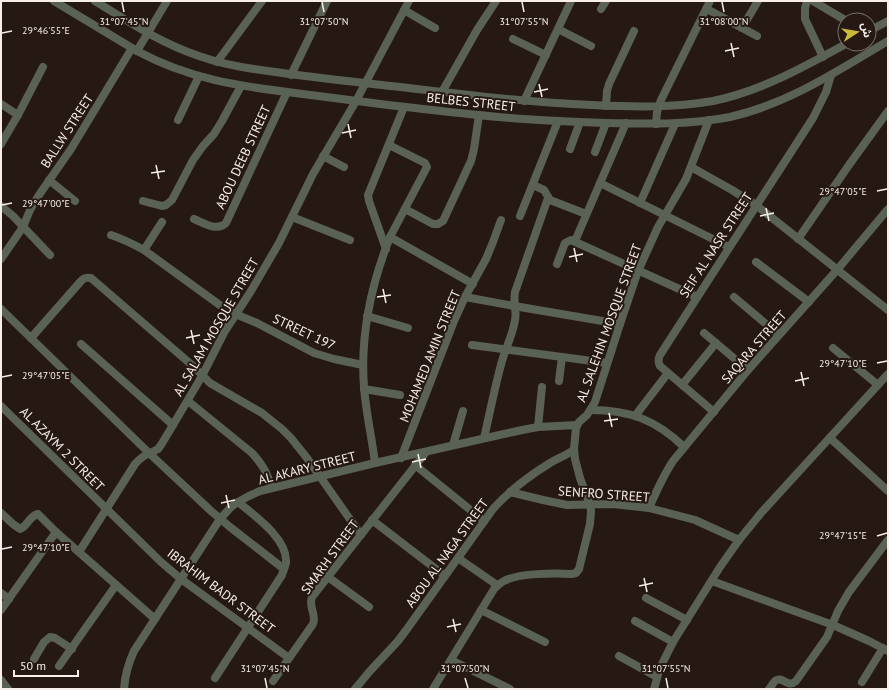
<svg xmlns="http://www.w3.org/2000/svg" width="889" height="690" viewBox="0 0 889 690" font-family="'PT Sans','Noto Sans Arabic',sans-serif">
<rect width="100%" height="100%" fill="#261913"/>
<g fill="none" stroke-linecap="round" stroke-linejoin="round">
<g stroke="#5a6255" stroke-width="8">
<path d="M54,1l83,50c52,28 101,35 158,42 31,4 62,8 93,12 45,5 90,11 136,14 27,2 54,3 82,4 41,1 83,2 124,-6 58,-13 107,-46 158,-76"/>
<path d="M95,1c34,21 65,42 104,55 22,8 45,12 69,15 35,5 70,9 105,13 73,8 145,18 219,21 40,2 81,3 121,-4 48,-10 91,-34 133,-57"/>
<path d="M807,1l-2,7v11l18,38"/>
<path d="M813,1l32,19"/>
<path d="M601,9l5,-8"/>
<path d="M707,9l50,27"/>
<path d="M404,10l31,18"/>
<path d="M742,28l16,-27"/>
<path d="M558,29l33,17"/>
<path d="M869,31l19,-10"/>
<path d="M513,39l33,16"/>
<path d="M137,51l30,-50"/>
<path d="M217,62l45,-61"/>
<path d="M291,75l36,-74"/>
<path d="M442,92l35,-62 19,-29"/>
<path d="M524,101l47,-100"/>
<path d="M1,104l17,11"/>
<path d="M606,106l1,-15 2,-7 25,-53"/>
<path d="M178,120l21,-44"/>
<path d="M656,124l1,-12 4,-12 49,-99"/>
<path d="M1,144l17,-29 25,-48"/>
<path d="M570,149l10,-27"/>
<path d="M595,152l11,-29"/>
<path d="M323,156l21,11"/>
<path d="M691,167l41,23 24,15 132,105"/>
<path d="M49,180l26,21"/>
<path d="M600,183l129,64"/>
<path d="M533,185l11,5 6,10 36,14"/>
<path d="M143,201l19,5 4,-1 6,-5 21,-40 10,-14 11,-12 8,-13 19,-35"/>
<path d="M640,203l35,-79"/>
<path d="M1,206l12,10 37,39"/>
<path d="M405,209l28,15h5l5,-3 28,-60 3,-12 5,-34"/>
<path d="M520,216l38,-95"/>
<path d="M292,217l58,23"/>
<path d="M194,219c10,4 23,13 32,4l61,-131"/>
<path d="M111,235c12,4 22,9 33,15l84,61 29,12 57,30 20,6 29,6"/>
<path d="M390,237l83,47"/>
<path d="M798,239l51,-74 39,-54"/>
<path d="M575,241l51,-118"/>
<path d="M386,249l-17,-48 -1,-6 36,-88"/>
<path d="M144,250l18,-28"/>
<path d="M1,259l22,-32 7,-17 9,-15 32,-46 61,-101"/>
<path d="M756,262l53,40"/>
<path d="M557,264l8,-21 6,-3 126,57"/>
<path d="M465,297l49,9 106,18"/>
<path d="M734,297l45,38"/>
<path d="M1,309l148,144 62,58 19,16 54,42"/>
<path d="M367,316l41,12"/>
<path d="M704,333l44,37"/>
<path d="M31,338l50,-57c3,-3 5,-4 10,-3l102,88 17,17 52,30 20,16 9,9 16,20 54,77"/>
<path d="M81,344l92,81"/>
<path d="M472,345l135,18"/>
<path d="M833,348l45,37"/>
<path d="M559,381l3,-24"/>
<path d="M682,385l34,-42"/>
<path d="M364,389l36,6"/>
<path d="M188,401l64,52c11,12 15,20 20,35"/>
<path d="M1,406l160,156 20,17 108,79"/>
<path d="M591,410c39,0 65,10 93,37"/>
<path d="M714,412l-54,-46c-2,-4 -2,-7 0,-11l153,-237 13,-26 5,-17"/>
<path d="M635,416l33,-43"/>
<path d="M538,427l4,-40"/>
<path d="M484,438c6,-26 11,-52 18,-77 4,-14 11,-27 13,-41 2,-10 -2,-18 0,-28l33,-94"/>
<path d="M830,438l58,53"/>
<path d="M453,445l10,-34"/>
<path d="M401,458l53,-137 11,-24 21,-38 7,-17 8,-22"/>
<path d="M375,463c-3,-25 -9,-50 -11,-76 -4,-52 7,-102 26,-150l37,-70 -2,-4 -36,-18"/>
<path d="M415,465l69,56"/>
<path d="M510,492l33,8 24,5 46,-1 36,4 46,12 44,20"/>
<path d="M649,508c7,-16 14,-32 24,-47l75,-91 89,-100 51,-61"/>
<path d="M1,513l12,11 7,5c8,-3 9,-13 18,-15l18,18 99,87"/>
<path d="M372,520l73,56"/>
<path d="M79,552l56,-88 4,-4 5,-4 14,-7 3,-4 12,-20 29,-49 23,-45 26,-40 28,-48 34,-69 43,-73 53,-100"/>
<path d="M458,558l39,27"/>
<path d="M328,577l41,30"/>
<path d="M712,581l121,44 36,16 19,10"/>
<path d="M1,593l8,6"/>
<path d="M646,598l41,22"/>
<path d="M1,610l55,-78"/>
<path d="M481,610l64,32"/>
<path d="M635,621l38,21"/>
<path d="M619,656l38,21"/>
<path d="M34,659l10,-17 6,-5 5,1 17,11"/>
<path d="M451,660l59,29"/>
<path d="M59,666l57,-81"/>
<path d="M215,678l67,-103c1,-4 3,-8 4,-12 2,-24 -31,-47 -48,-61"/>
<path d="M1,680l7,9"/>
<path d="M273,681l40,-57c4,-9 -5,-17 -1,-27l114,-145"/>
<path d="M862,682l21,-34"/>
<path d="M124,689c1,-14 4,-25 10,-38l86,-132 11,-12 7,-5 11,-6 11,-5 115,-28 147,-33 16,-3 39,-2"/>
<path d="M355,689l15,-18 28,-30 9,-12 86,-120c16,-18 36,-33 57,-46 6,-4 20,-9 24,-14"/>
<path d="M433,689l61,-100c3,-3 6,-6 10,-8 14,-8 51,-8 68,-7l4,-1 3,-4 11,-45 1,-13 -1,-6 -10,-27 -5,-19 -1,-10 2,-21 3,-6 8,-7 8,-13 25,-78 18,-53 20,-44 28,-48 23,-59"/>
<path d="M654,689l6,-21 13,-26 47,-75 19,-27 22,-27 127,-139"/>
<path d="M769,689c2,-2 4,-6 6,-8 8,-6 12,8 21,0l31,-44 11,-26 11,-19 39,-52"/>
</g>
</g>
<path fill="none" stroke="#f8efeb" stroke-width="1.5" d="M122,2l2,10M322,2l2,10M522,2l2,10M722,2l2,10M2,33l10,-2M731,43l3,14M725,51l14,-3M539,84l3,13M534,92l14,-3M348,124l3,14M342,133l14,-3M156,165l3,14M151,173l14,-2M877,191l10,-2M2,205l10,-2M766,208l3,13M760,216l14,-3M574,248l3,14M569,257l14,-3M383,289l3,14M377,297l14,-2M191,330l3,14M186,338l14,-3M877,363l10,-2M801,372l3,14M2,377l10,-2M795,381l14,-3M609,413l3,14M604,421l14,-2M418,454l3,14M412,462l14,-3M226,495l3,13M221,503l14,-3M877,536l10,-3M2,549l10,-2M644,578l3,14M639,586l14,-3M453,619l3,13M447,627l14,-3M265,678l2,10M465,678l3,10M666,678l2,10"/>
<g text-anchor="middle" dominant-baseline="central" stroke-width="4" stroke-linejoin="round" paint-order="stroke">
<g font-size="13" fill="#f8efeb" stroke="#261913">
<text transform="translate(471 102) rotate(6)">BELBES STREET</text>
<text transform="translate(67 131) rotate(-57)">BALLW STREET</text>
<text transform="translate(243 157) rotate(-65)">ABOU DEEB STREET</text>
<text transform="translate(716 245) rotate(-57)">SEIF AL NASR STREET</text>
<text transform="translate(609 323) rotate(-70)">AL SALEHIN MOSQUE STREET</text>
<text transform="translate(216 327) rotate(-60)">AL SALAM MOSQUE STREET</text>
<text transform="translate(304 332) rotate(25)">STREET 197</text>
<text transform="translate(754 347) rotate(-49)">SAQARA STREET</text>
<text transform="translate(430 356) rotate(-68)">MOHAMED AMIN STREET</text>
<text transform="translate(62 449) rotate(45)">AL AZAYM 2 STREET</text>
<text transform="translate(307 468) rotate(-14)">AL AKARY STREET</text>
<text transform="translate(604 494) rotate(4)">SENFRO STREET</text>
<text transform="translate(447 553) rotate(-54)">ABOU AL NAGA STREET</text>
<text transform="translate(330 557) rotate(-54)">SMARH STREET</text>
<text transform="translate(221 591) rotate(37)">IBRAHIM BADR STREET</text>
</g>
</g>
<g font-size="10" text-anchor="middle" fill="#f8efeb" stroke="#261913" stroke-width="4" stroke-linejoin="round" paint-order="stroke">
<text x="124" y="25">31°07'45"N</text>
<text x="324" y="25">31°07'50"N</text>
<text x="524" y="25">31°07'55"N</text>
<text x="724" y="25">31°08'00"N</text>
<text x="46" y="34">29°46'55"E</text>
<text x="843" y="195">29°47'05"E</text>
<text x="46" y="207">29°47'00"E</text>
<text x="843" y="367">29°47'10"E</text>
<text x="46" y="379">29°47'05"E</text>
<text x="843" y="539">29°47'15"E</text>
<text x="46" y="551">29°47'10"E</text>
<text x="265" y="672">31°07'45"N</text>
<text x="465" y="672">31°07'50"N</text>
<text x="666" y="672">31°07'55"N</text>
</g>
<rect width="889" height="690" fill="none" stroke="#f8efeb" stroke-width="4"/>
<g transform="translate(857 32) rotate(78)"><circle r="19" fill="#261913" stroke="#7a6f69"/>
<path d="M0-3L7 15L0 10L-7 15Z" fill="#caba3a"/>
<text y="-6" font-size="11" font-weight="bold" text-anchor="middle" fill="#f8efeb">ش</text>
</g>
<path d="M14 670v6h64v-6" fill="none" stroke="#f8efeb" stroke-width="2"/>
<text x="20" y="670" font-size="12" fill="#f8efeb" stroke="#261913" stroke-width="3" paint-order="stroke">50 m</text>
</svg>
